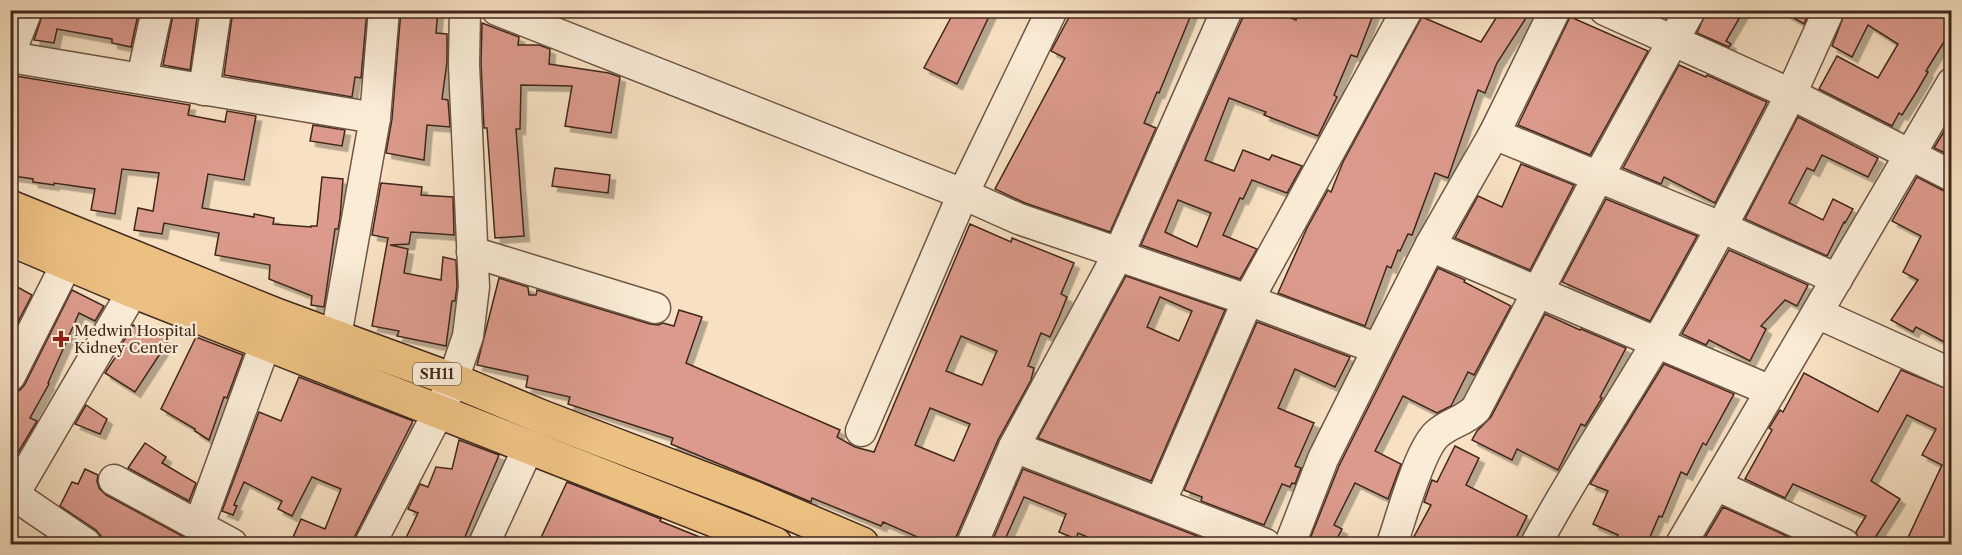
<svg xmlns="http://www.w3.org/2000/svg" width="1962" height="555" viewBox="0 0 1962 555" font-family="'Libre Caslon Text',serif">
<defs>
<filter id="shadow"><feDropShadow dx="5.5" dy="5.5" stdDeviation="0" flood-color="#0004"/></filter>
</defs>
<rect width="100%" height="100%" fill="#f7e1c2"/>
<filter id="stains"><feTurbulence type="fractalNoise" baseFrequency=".00333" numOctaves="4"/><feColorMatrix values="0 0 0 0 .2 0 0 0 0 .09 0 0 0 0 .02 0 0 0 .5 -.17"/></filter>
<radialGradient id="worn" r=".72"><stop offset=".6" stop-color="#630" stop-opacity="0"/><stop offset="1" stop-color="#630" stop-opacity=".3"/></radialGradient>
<g fill="#db9a8b" stroke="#41271d" stroke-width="1.5" fill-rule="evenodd" filter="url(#shadow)">
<path d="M44,10h95l-8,37 -19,-4v-4l-55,-10 -3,14 -20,-3z"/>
<path d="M174,10h24l-8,60 -27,-5z"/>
<path d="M233,10h134l-6,68 -6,-1 -3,20 -128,-22z"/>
<path d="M401,10h37l-2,23 11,1v28l-5,37 6,1 2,27 -23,-2 -3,35 -38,-7 6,-34z"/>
<path d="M955,10h37l-35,74 -33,-16z"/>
<path d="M1073,10h120l-34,83 -2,-1 -13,31 12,5 -46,104 -85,-29 -30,-14 70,-131 -14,-7z"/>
<path d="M1244,10h27l25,10 3,-10h15l19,8 3,-8h39l-18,47 -6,-2 -17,40 3,2 -19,39 -54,-21 2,-3 -37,-14 -24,62 29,11 9,-21 26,10 3,-5 30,11 -15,27 -35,-13 -9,19 -3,-1 -17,37 34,14 -17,30 -99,-34 102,-228zM1178,200l33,13 -14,34 -32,-15z"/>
<path d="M1501,10h30l-34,53 -12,30 -7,-3 -30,88 -13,-5 -23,62 -4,-1 -8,17 -2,-1 -7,18 -4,-2 -22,60 -87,-33 29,-65 21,-38 3,2 12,-30 79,-145 59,25z"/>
<path d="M1707,10h37l-18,31 5,3 -2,3 -32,-14z"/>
<path d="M1780,10h30l-6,14z"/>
<path d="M1846,10h106v19l-26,42 2,1 -11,19 -15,24 -3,-2 -7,13 -73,-37 18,-33 41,22 20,-34 -30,-19 -16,32 -20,-11z"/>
<path d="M1571,15l5,3 -1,1 73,32 -58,104 -72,-30z"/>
<path d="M482,23l37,14 -1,8h21l11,4 -1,15 60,9 11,4 -9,56 -46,-7 7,-40 -51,-1 -1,44h-4l8,107 -29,2 -8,-110h-3l-3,-65z"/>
<path d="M1679,65l27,12 1,-2 60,27 -52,101 -51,-26 -3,7 -38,-16z"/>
<path d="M10,75l180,30 -2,10 37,7 2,-11 29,5 -12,64 -36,-6 -6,34 52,9v-3l20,4 -1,6 38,3v-1h6l5,-49 21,2 -3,39 -2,11h-3l-11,78 -13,-2 1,-9 -43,-17 1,-14 -55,-10 4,-22 -55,-10 -2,11 -28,-4 4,-22 15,3 6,-38 -37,-4 -7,45 -24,-4 4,-21 -41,-6v2l-21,-3v-3l-20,-3 1,-5h-4z"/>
<path d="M1798,117l80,41 -10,19 -46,-22 -8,16 -7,-3 -18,35 34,17 10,-21 20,10 -8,14 -1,-1 -17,34 -82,-37z"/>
<path d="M1952,118v38l-18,-8z"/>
<path d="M313,125l32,5 -3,16 -32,-5z"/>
<path d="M1521,164l53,21 -44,85 -75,-32 23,-42 24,11z"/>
<path d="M555,168l55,7 -2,18 -56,-7z"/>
<path d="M1917,177l27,14 8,2v153l-36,-19 -3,5 -22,-12 27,-40 -15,-8 18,-36 -29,-15z"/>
<path d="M381,183l41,4 -1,8 32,2 1,38 -43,-3 -2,12 -19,1 18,4 -4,24 37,7 2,-23 13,3 1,26 -2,15h-3l-6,45 -49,-10 2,-5 -27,-5 16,-88 -16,-3z"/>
<path d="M1606,199l91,37 -47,85 -88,-39z"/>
<path d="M970,224l41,18 1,-4 62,25 -13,31 6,3 -8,20 -9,20 -9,-4 -13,33 6,2 -3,12 -33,60 -42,97 -1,7h-38l3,-6 -37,-16 -2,4 -69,-28 -1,4 -140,-58 2,-6 -105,-34 2,-7 -44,-10 2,-11 -51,-11 22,-87 29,9 1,8h7l1,-5 113,34 8,1 5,-2 11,3 5,-16 23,7 -16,46 154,67 -3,7 18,10 19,5zM961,336l36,15 -15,34 -36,-14zM930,408l40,16 -16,37 -39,-16z"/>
<path d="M1729,250l79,35 -11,21 -12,-6 -24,26 5,3 -16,32 -41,-21 -3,5 -24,-11z"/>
<path d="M1438,268l27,12 -1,2 47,24 -37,69 -6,-3 -17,34 -14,7 -34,-17 -28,55 26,13 -13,35 -33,-16 -21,42 8,4 -8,15h-26l31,-78z"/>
<path d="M1126,276l99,34 -74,171 -113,-43zM1160,297l32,14 -13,30 -32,-14z"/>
<path d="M10,283l22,12 -22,42z"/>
<path d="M72,290l32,16 -9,15 -16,-8 -31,70 1,1 -19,34 7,3 -21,35 -6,-4v-53l4,-7 6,-2 5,-6z"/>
<path d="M1545,314l35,16 1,-1 45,19 -26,49 2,1 -17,28 -4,-2 -23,46 -41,-21 -5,11 -40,-20 5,-9 14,-14z"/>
<path d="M1257,322l93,35 -15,30 -40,-18 -17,39 36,15 -19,43 6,2 -6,16 -3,-1 -2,4 -8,-3 -18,41 -63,-24 1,-4 -18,-7z"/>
<path d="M133,325l36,15 -34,52 -30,-19 16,-24h-2z"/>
<path d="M196,337l47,18 -16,43 -3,-1 -15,43 -14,-9v-2l-34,-20z"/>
<path d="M1664,364l70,30 -28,51 -3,-2 -16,32 -6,-3 -19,45 -3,-1 -12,28h-33l4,-9 -25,-11 15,-33 -18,-7z"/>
<path d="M1901,370l51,21v153h-47l37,-79 -20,-10 14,-26 -29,-14 -36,66 29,18 -29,45h-10l-5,-12 10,-16 -73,-32 -8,14 -40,-19 27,-49 -3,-2 11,-18 3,2 21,-39 74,39z"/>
<path d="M299,377l114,44 -58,115 -2,8h-63l11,-25 24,10 16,-40 -29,-12 -20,39 -14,-7 4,-8 -38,-19 -10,23 3,1 -4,9 -11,-4 37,-99 22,9z"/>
<path d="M86,405l21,14 -7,15 -25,-10z"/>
<path d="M459,440l40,15 -37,89h-59l15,-31 -10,-4 12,-25 8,3 8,-20 16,2z"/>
<path d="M145,443l21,14 -4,6 34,20 -7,18 -61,-33z"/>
<path d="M1455,446l24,12 -13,27 61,31 -14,28h-103l21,-39 -7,-3 8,-22 5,2z"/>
<path d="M85,469l13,6 -1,6 2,7 7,7 91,49h-94l-2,-8 -5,-6 -36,-24 12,-24 6,2z"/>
<path d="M1023,469l195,75h-114l-26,-11 -2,6 -17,-7 7,-18 -42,-17 -21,47h-12z"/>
<path d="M567,482l94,37 -1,2 57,23h-179z"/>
<path d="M1723,507l81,37h-10l-16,-7 -4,7h-73z"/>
</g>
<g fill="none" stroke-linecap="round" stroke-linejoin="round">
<g stroke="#6e5646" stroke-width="33">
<g id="minor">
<path d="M497,10l466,184 56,25 100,34 12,7 117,40 130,49 52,-103 64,-112 61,-124"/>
<path d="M1227,10l-108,243 -105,194 251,97"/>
<path d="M1829,10l-38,84 161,82"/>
<path d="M10,53l17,-43"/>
<path d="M10,57l365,61"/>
<path d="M142,78l15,-68"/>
<path d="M204,90l12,-80"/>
<path d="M1494,134l229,94 114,51"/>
<path d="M1430,246l341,145"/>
<path d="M472,252l183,56"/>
<path d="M1817,313l135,61"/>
<path d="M336,336l39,-218 9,-108"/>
<path d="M10,376l57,-113"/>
<path d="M861,431l102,-237 89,-184"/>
<path d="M114,480l118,64"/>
<path d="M1716,485l128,59"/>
<path d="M14,495l72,49"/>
<path d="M10,501l123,-210"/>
<path d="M1160,503l88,-203 159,-290"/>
<path d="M199,525l67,-183"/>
<path d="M370,544l69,-133 14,-31 15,-44 6,-49 -10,-222 1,-55"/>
<path d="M484,544l45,-98"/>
<path d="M972,544l42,-97"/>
<path d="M1290,544l33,-85 55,-110"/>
<path d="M1392,544c9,-25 27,-94 45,-110 12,-11 28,-13 39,-25l123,-234 91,-165"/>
<path d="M1536,544c37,-69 81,-134 121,-202 48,-81 91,-164 134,-248l-186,-84"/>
<path d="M1681,544l271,-461"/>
</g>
</g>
<g stroke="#41271d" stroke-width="36">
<g id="major">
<path d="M10,207l266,108 177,65 89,37 212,81 108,46"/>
<path d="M10,239l123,52 642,253"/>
</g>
</g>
<use href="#minor" stroke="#faecd7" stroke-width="30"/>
<use href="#major" stroke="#ecc081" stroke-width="33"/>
</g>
<path fill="#8f2418" stroke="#faecd7" stroke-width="2" d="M58 330h6v6h6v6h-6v6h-6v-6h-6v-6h6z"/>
<g text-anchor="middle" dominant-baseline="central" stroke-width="4.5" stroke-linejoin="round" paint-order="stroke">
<rect fill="#faecd7" stroke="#786255" stroke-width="1.5" x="413" y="363" width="48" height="22" rx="4.5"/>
<g font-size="14" font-weight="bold" fill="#41271d">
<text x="437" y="374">SH11</text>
</g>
<g font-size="15" fill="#41271d" stroke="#faecd7" text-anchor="start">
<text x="74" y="330">Medwin Hospital<tspan x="74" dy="17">Kidney Center</tspan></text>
</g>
</g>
<rect width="1962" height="555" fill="none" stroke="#f7e1c2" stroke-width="36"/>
<rect x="12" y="12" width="1938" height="531" fill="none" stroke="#41271d" stroke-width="3"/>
<rect x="18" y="18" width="1926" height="519" fill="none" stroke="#41271d" stroke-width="1.5"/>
<rect width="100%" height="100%" filter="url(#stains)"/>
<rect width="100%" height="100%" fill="url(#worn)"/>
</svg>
